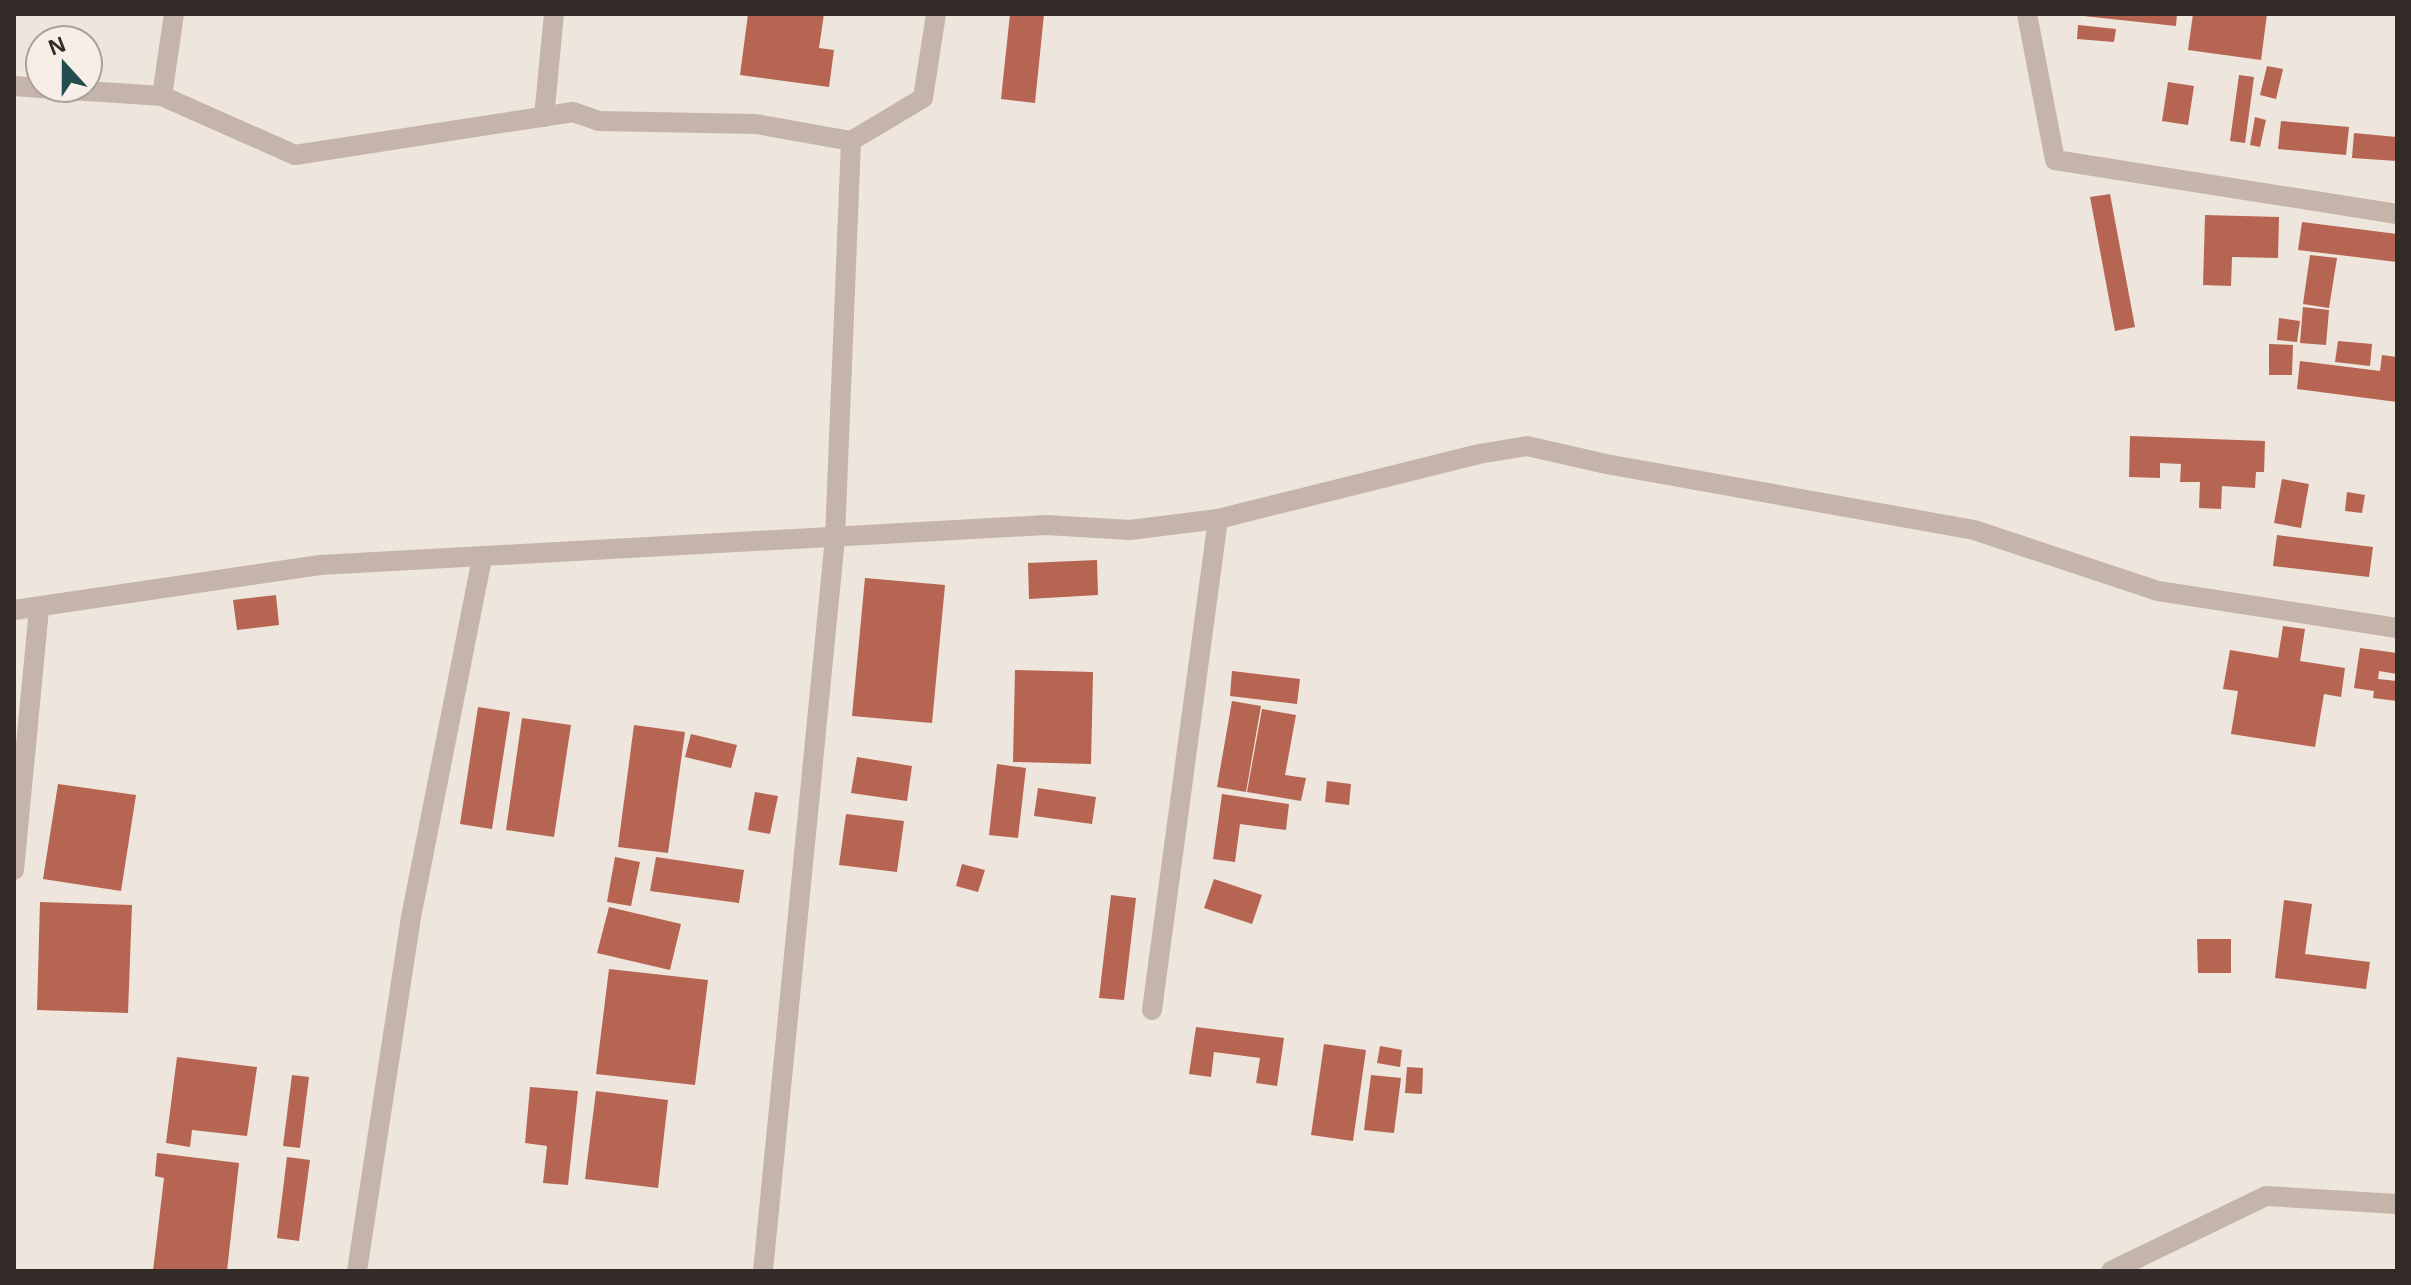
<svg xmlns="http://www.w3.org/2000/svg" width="2411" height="1285" viewBox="0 0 2411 1285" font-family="Helvetica,sans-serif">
<rect width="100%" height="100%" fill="#eee5dc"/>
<g fill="#b66552">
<path d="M748,14h76l-5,34 15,2 -5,37 -89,-12z"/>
<path d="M1010,14h34l-9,89 -34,-4z"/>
<path d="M2065,14h112l-1,12z"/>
<path d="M2193,14h74l-6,46 -73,-10z"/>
<path d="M2078,25l38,4 -2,13 -37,-3z"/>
<path d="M2267,66l16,3 -7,30 -16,-4z"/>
<path d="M2239,75l15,2 -9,66 -15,-2z"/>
<path d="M2168,82l26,4 -6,39 -26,-4z"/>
<path d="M2255,117l11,3 -6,27 -10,-2z"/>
<path d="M2281,121l68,6 -3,28 -68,-6z"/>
<path d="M2354,133l43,4v24l-45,-3z"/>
<path d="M2110,194l25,133 -20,4 -25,-134z"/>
<path d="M2205,215l74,2 -1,41 -46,-1 -1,29 -28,-1z"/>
<path d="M2302,222l95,12v28l-99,-12z"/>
<path d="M2310,255l27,3 -8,50 -26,-4z"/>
<path d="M2303,307l26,3 -3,35 -26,-2z"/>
<path d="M2279,318l21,3 -3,21 -20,-2z"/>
<path d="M2338,341l34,3 -2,22 -35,-4z"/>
<path d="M2269,344l24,1 -1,30h-23z"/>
<path d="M2382,355l15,2v45l-100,-13 3,-28 80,10z"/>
<path d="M2130,436l135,5 -1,31h-8l-1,16 -33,-2 -1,23 -22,-1 1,-26h-20l1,-18 -21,-1v15l-31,-1z"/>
<path d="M2282,479l27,5 -8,44 -27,-5z"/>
<path d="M2347,492l18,3 -3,18 -17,-2z"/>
<path d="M2277,535l96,12 -4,30 -96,-11z"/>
<path d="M1097,560l1,35 -69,4 -1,-36z"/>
<path d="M865,578l80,7 -13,138 -80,-7z"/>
<path d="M276,595l3,30 -42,5 -4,-30z"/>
<path d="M2283,626l22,3 -5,32 45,7 -4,29 -17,-3 -9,53 -84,-13 7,-43 -15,-2 7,-39 48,8z"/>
<path d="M2360,648l37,5v21l-18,-3 -1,8 19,2v20l-24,-3 1,-7 -20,-3z"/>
<path d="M1015,670l78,2 -2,92 -78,-2z"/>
<path d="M1232,671l68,8 -3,25 -67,-8z"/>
<path d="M1232,701l29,5 -15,86 -29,-5z"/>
<path d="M478,707l32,5 -18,117 -32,-5z"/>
<path d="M1262,709l34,6 -11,60 21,3 -5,23 -54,-9z"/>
<path d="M522,718l49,7 -17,112 -48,-7z"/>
<path d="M634,725l51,7 -17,121 -50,-6z"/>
<path d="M691,734l46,11 -6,23 -46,-11z"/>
<path d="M857,757l55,9 -5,35 -56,-8z"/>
<path d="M997,764l29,4 -8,70 -29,-3z"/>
<path d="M1327,781l24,3 -2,21 -24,-3z"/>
<path d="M58,784l78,11 -15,96 -78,-12z"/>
<path d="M1038,788l58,9 -4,27 -58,-8z"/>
<path d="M755,792l23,4 -8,38 -22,-4z"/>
<path d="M1222,794l67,10 -3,26 -46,-6 -5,38 -22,-3z"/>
<path d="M846,814l58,7 -7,51 -58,-7z"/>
<path d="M615,857l25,5 -9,44 -24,-4z"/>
<path d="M656,857l88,13 -5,33 -89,-12z"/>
<path d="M962,864l23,6 -7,22 -22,-6z"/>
<path d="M1214,879l48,16 -10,29 -48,-16z"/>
<path d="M1111,895l25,3 -12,102 -25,-2z"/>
<path d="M2284,900l28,4 -7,50 65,8 -4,27 -91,-11z"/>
<path d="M40,902l92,3 -4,108 -91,-3z"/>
<path d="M609,907l72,17 -11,46 -73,-17z"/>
<path d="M2197,939h34v34h-33z"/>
<path d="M609,969l99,11 -13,105 -99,-11z"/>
<path d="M1196,1027l88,11 -7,48 -21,-3 4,-25 -46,-6 -3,25 -22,-3z"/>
<path d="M1324,1044l42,6 -13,91 -42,-6z"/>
<path d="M1380,1046l22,4 -2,17 -23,-4z"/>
<path d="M177,1057l80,10 -10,69 -55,-6 -2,17 -24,-4z"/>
<path d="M1407,1067l16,1 -1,26 -17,-1z"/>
<path d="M292,1075l17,2 -9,71 -17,-2z"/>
<path d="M1371,1075l30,3 -7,55 -30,-3z"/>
<path d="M530,1087l48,4 -10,94 -25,-2 4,-37 -22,-3z"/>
<path d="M596,1091l72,9 -10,88 -73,-9z"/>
<path d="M157,1153l82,10 -12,108h-74l11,-93 -9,-2z"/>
<path d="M287,1157l23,3 -11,81 -22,-3z"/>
</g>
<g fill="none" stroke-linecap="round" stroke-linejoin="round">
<g stroke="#c5b4a9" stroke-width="20">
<path d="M2027,14l28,146 342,54"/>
<path d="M14,86l26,2"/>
<path d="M41,88l121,8 133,59 278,-43 26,9 157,3 95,17 72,-43 13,-84"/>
<path d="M162,96l12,-82"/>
<path d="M544,117l10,-103"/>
<path d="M14,610l306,-45 726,-40 84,5 88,-11 261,-65 48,-8 79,18 368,66 184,61 239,37"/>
<path d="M14,870l25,-261"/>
<path d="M1152,1010l66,-491"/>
<path d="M357,1271l54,-354 71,-359"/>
<path d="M763,1271l72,-733 16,-397"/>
<path d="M2111,1271l155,-75 131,8"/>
</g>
</g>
<rect width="2411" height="1285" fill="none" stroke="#332b28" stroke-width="32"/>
<g transform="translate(64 64) rotate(339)"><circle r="38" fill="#f7efe7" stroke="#a9a19b" stroke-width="2"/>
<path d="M0-6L14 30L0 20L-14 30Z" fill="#234e4f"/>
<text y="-12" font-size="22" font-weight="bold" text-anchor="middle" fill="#332b28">N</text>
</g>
</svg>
